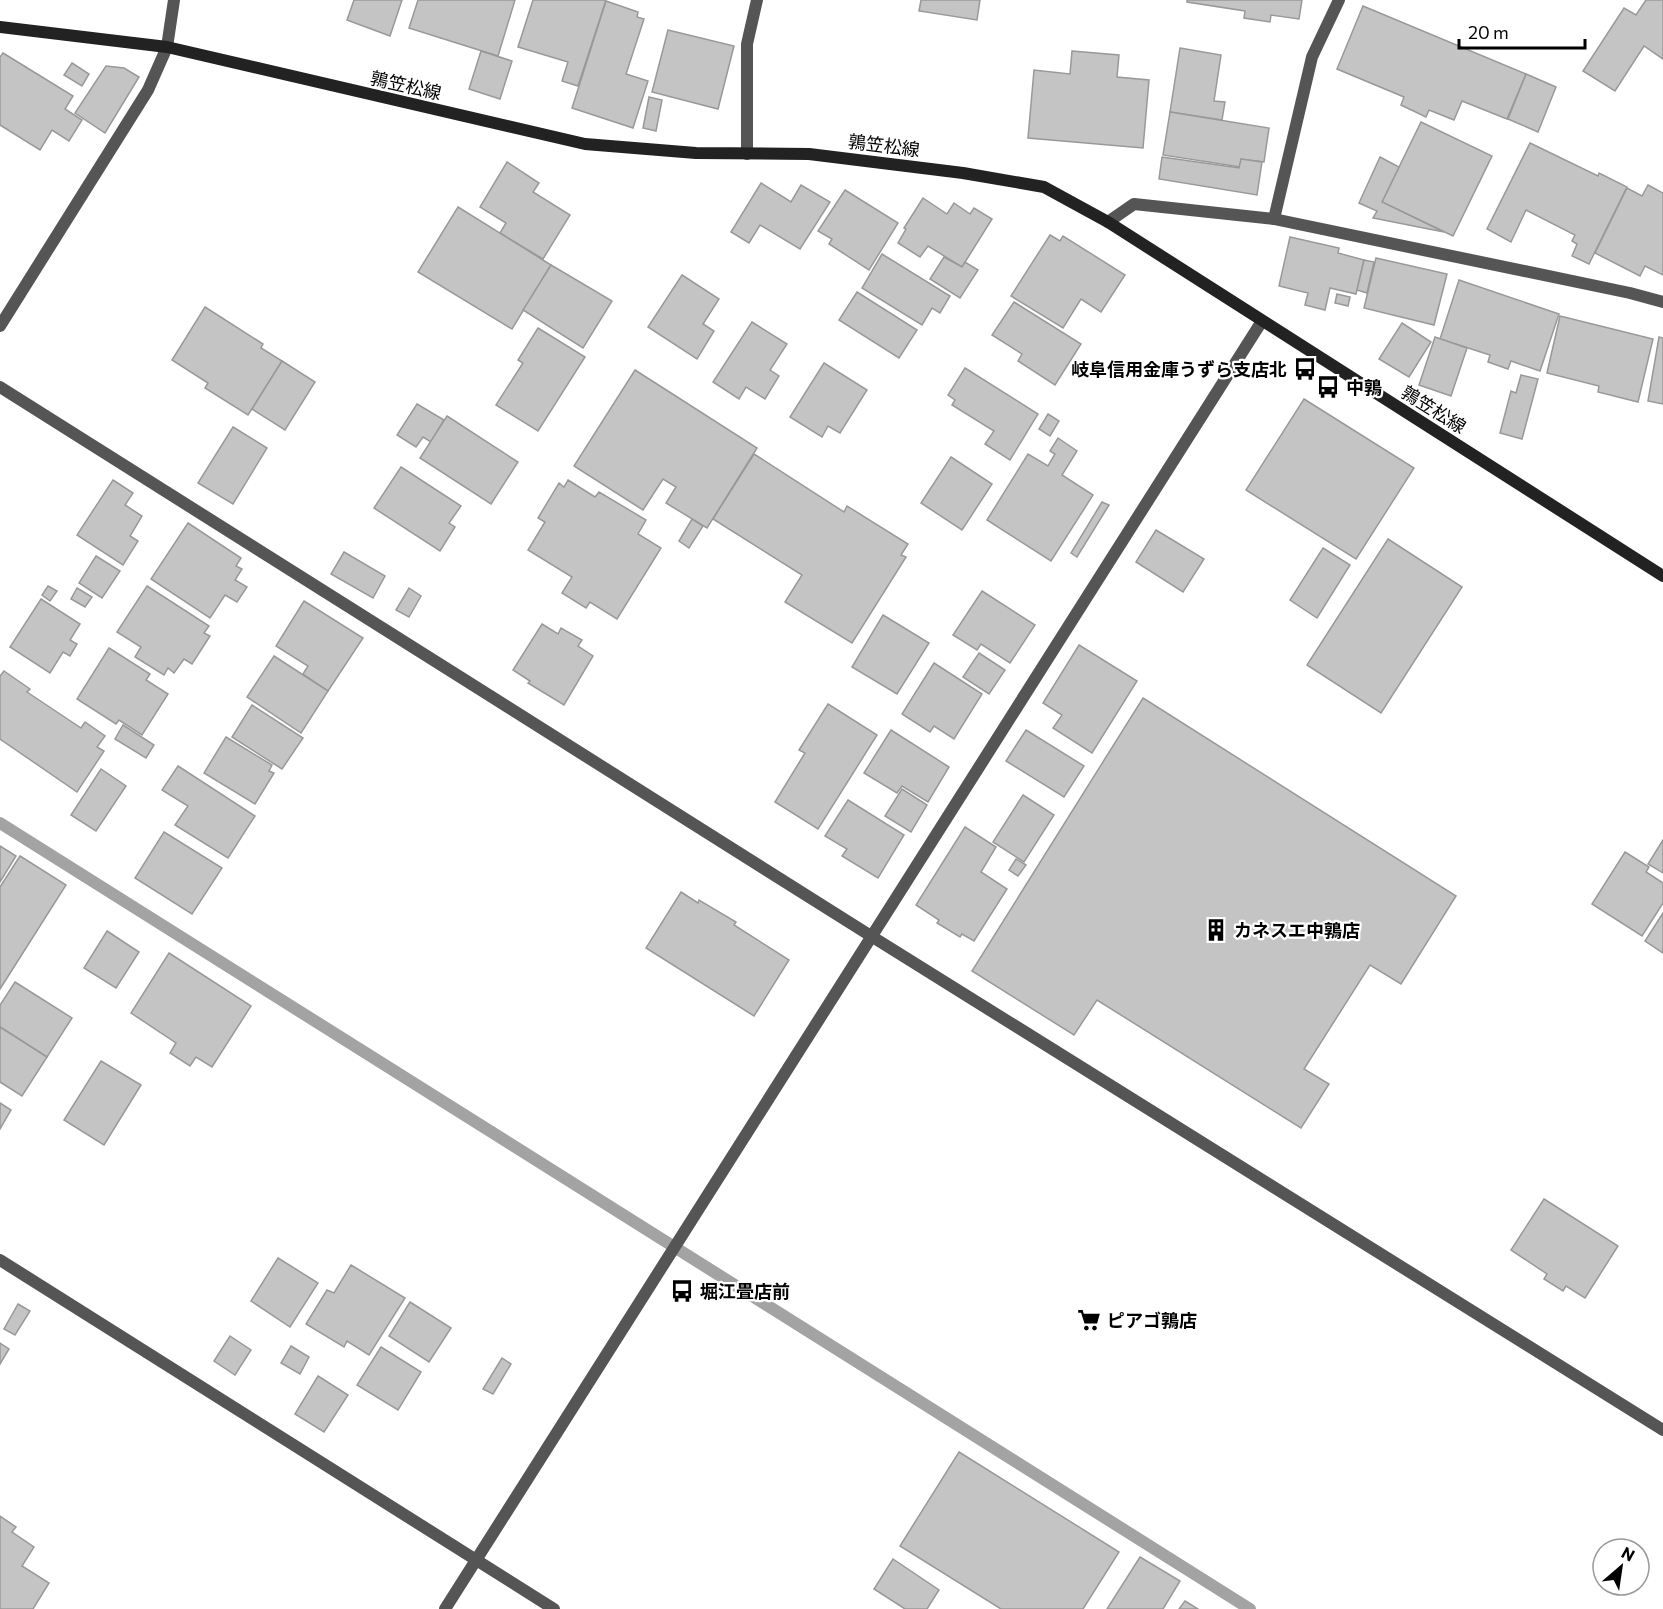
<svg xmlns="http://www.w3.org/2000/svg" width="1663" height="1609" viewBox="0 0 1663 1609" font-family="Commissioner,'Noto Sans JP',sans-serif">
<rect width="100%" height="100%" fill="#fff"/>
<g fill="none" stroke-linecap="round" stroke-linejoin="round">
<path stroke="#a3a3a3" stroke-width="12" d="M0,823l1250,786"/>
</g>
<g fill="#c4c4c4" stroke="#999" stroke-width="1.5">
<path d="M354,0h48l-12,36 -43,-16z"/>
<path d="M418,0h97l-17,56 -89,-28z"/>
<path d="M533,0h73l-28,86 -16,-5 6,-19 -50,-15z"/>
<path d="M921,0h59l-3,20 -58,-9z"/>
<path d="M1187,0h115l-3,19 -28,-4 -1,7 -26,-4 1,-7 -58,-9z"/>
<path d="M1646,0h17v59l-19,-13 -29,45 -32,-20 41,-63 12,7z"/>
<path d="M606,1l32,11 -1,5 7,2 -18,55 22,7 -15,47 -61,-20z"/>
<path d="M1363,6l163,68 -19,45 -45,-18 -8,19 -25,-10 -3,7 -25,-12 3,-8 -67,-28z"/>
<path d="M668,30l66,16 -16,63 -66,-17z"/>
<path d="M1180,48l41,7 -7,46 11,1 -3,18 -52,-8z"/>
<path d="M481,51l31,10 -12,38 -31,-10z"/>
<path d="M1072,51l47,4 -2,22 32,3 -6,68 -115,-10 6,-68 36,4z"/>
<path d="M3,53l70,43 -8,13 17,11 -13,21 -17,-11 -12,20 -40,-25v-68z"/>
<path d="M72,63l17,11 -7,12 -18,-11z"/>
<path d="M106,66l18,2 15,9 -34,56 -30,-20z"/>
<path d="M1526,74l30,13 -18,45 -30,-13z"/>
<path d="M649,97l13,3 -6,31 -13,-3z"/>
<path d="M1170,112l99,16 -5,34 -23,-3 -1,8 -77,-12z"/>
<path d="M1421,122l71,34 -39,80 -71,-34z"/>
<path d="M1530,143l68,33 1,-3 28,14 -38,77 -17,-8 5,-12 -5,-3 3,-6 -49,-25 -15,32 -24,-13z"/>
<path d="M1162,157l77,11 2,-9 21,3 -5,33 -98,-16z"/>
<path d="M1380,157l19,10 -17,35 62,30 -71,-14 4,-7 -18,-8z"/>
<path d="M507,162l32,21 -6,9 37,23 -27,44 -43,-26 6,-10 -26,-16z"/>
<path d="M761,183l30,19 10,-17 29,17 -30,47 -40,-24 -11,18 -18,-11z"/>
<path d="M1648,185l15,8v82l-18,-9 -5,10 -45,-23 32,-65 15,8z"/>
<path d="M845,190l53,33 -29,47 -40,-26 3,-5 -14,-8z"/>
<path d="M923,198l24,16 7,-11 16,11 4,-6 18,11 -30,48 -34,-21 -8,11 -22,-14 8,-14 -2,-1z"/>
<path d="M458,207l93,58 -39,64 -94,-57z"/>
<path d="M1050,235l10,6 3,-5 62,39 -24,37 -20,-13 -18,29 -52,-32z"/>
<path d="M1290,237l49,11 -1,5 26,7 -8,34 -26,-6 -5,22 -20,-5 3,-12 -29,-7z"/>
<path d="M882,254l68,42 -10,17 -8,-5 -10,17 -60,-37z"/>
<path d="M944,257l18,10 3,-5 13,8 -18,28 -30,-19z"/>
<path d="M1376,258l71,16 -13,51 -70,-17z"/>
<path d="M1364,260l10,2 -7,31 -10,-3z"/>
<path d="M551,265l61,36 -29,47 -60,-38z"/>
<path d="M682,275l37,24 -16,25 11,7 -17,28 -49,-32z"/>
<path d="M1459,280l100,34 -19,57 -29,-10 -3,8 -20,-7 2,-7 -50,-16z"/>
<path d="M857,292l60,38 -18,28 -60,-38z"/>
<path d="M1337,294l13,3 -2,9 -13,-3z"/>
<path d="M1014,302l67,42 -26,41 -37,-24 4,-7 -30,-19z"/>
<path d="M205,307l58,37 -2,4 21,13 -34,54 -43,-27 3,-5 -36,-23z"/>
<path d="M1560,316l93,23 -15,63 -40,-10 1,-6 -52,-13z"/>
<path d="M752,322l35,22 -17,26 9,6 -14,23 -19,-12 -7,12 -26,-17z"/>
<path d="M1402,323l29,19 -22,35 -30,-18z"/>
<path d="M538,328l47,29 -47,74 -42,-26 27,-42 -5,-3z"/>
<path d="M1435,337l32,11 -16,48 -32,-11z"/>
<path d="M1659,337l4,1v66l-15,-3z"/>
<path d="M282,361l33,21 -30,48 -33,-21z"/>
<path d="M824,363l43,27 -27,43 -12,-7 -6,11 -32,-20z"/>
<path d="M965,368l73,46 -28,46 -25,-16 9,-13 -42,-26 3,-5 -7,-5z"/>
<path d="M635,370l122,78 -50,80 -41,-25 10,-16 -13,-8 -20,31 -69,-44z"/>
<path d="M1521,375l17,4 -16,60 -22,-6 11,-42 5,2z"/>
<path d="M1304,399l110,69 -58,91 -110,-69z"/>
<path d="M417,404l27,16 -13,22 -8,-5 -7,10 -19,-12z"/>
<path d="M1048,414l11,7 -9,15 -11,-7z"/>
<path d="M447,416l71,46 -27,42 -71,-46z"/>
<path d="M233,427l34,21 -34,56 -35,-21z"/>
<path d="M1058,438l19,13 -15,24 31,20 -42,66 -64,-41 41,-66 20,12 7,-12 -5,-3z"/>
<path d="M754,454l90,58 3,-6 61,38 -7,11 5,2 -54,86 -67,-41 17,-27 -89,-56z"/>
<path d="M951,457l41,27 -30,46 -41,-27z"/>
<path d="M401,467l60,39 -12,17 6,4 -15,24 -66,-43z"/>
<path d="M113,480l20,13 -8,12 17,11 -12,20 8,5 -15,24 -46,-30z"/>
<path d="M568,480l27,17 4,-5 47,28 -8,14 23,14 -44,71 -27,-17 -4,6 -24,-15 10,-16 -44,-27 17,-28 -7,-4 21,-35 5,4z"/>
<path d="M1102,502l7,3 -32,52 -6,-4z"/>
<path d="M692,519l11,7 -14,22 -10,-7z"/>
<path d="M188,523l53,35 -5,8 6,3 -7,11 12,7 -10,15 -12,-7 -15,23 -59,-39z"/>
<path d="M1156,530l48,29 -21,33 -47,-30z"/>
<path d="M1388,539l74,48 -81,126 -74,-48z"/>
<path d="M1323,548l27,17 -33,53 -27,-18z"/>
<path d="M344,552l41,24 -12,22 -42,-24z"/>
<path d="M96,556l24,15 -18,27 -23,-15z"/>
<path d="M48,586l9,5 -7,10 -8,-6z"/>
<path d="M147,586l62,40 -5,7 6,3 -18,28 -8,-5 -10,14 -6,-5 -4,7 -29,-18 6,-10 -24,-15z"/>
<path d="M77,588l15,9 -7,10 -14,-8z"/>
<path d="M409,588l12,8 -12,21 -13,-7z"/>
<path d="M982,591l53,34 -25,38 -29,-19 -4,6 -24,-15z"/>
<path d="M41,599l39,25 -10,16 7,4 -7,12 -7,-4 -13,21 -40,-26z"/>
<path d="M304,601l59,37 -35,53 -25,-17 5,-8 -32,-20z"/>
<path d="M883,615l46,28 -32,51 -45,-27z"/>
<path d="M542,624l16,10 3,-6 21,12 -4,6 15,10 -29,49 -36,-22 2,-2 -17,-11z"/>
<path d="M1079,645l58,36 -45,72 -39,-25 9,-13 -19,-12z"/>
<path d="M109,648l41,26 -4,6 22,14 -26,41 -23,-15 -3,4 -39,-25z"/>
<path d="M979,653l26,17 -16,24 -26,-17z"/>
<path d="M274,656l54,35 -27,42 -54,-36z"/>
<path d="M934,663l48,31 -28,45 -20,-13 -4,6 -28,-18z"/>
<path d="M4,671l26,18 -3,3 54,36 4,-6 20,14 -8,11 7,4 -27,41 -77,-53v-63z"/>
<path d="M1143,698l313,198 -55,88 -31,-19 -66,104 25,15 -28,44 -204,-128 -23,35 -102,-64z"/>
<path d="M828,704l49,31 -59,94 -43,-27 30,-49 -6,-3z"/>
<path d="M252,705l51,33 -21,31 -50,-32z"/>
<path d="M123,725l31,20 -8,13 -31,-19z"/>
<path d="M891,730l58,37 -21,35 -26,-16 -5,7 -33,-20z"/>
<path d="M1026,730l58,36 -20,31 -58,-36z"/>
<path d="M226,737l46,28 -3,6 5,2 -19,31 -51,-31z"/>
<path d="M178,766l77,50 -27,42 -53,-33 13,-19 -26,-16z"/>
<path d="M101,769l25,17 -30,45 -25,-16z"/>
<path d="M902,789l25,16 -16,27 -26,-16z"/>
<path d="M1023,795l31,20 -30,47 -31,-20z"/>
<path d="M848,800l56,35 -26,43 -36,-22 5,-7 -22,-13z"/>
<path d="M965,827l31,20 -15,25 26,17 -33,52 -12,-7 -2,3 -23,-14 2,-3 -23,-15z"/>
<path d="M164,832l58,36 -30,46 -57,-36z"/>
<path d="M1663,840v33l-15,-9z"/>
<path d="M0,846l16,10 -16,26z"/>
<path d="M1625,852l24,15 -3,5 17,11v20l-21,33 -50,-32z"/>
<path d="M20,856l46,29 -66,104v-102z"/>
<path d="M1016,859l10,6 -8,11 -9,-6z"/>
<path d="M681,892l17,11 1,-3 37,22 -2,3 55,35 -35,56 -108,-68z"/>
<path d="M1663,913v40l-18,-12z"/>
<path d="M107,931l32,21 -23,36 -32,-20z"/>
<path d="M169,953l82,53 -39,61 -16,-10 -6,9 -20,-13 6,-10 -45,-30z"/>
<path d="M15,982l57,36 -25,39 -47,-30v-22z"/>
<path d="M0,1027l47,30 -25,39 -22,-14z"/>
<path d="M101,1061l40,24 -37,60 -40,-25z"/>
<path d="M0,1103l11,7 -11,19z"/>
<path d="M1544,1199l74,47 -33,52 -19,-12 -3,5 -19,-12 3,-5 -36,-24z"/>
<path d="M278,1258l40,25 -28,44 -39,-26z"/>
<path d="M351,1265l54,33 -36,57 -22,-14 -3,6 -38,-23 21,-34 7,3z"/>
<path d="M410,1302l41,26 -22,34 -40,-26z"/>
<path d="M18,1304l12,7 -15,24 -11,-6z"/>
<path d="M230,1336l21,14 -16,25 -21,-14z"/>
<path d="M0,1343l9,6 -9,15z"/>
<path d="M291,1346l18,11 -9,17 -19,-11z"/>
<path d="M381,1347l40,25 -23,38 -41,-25z"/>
<path d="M502,1358l9,6 -18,30 -10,-5z"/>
<path d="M318,1376l30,19 -24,37 -29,-18z"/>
<path d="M959,1452l160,100 -36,57h-82l-101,-63z"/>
<path d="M0,1516l16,11 -4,5 22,15 -12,19 27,17 -16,26h-33z"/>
<path d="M1140,1557l40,24 -17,28h-56z"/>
<path d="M893,1559l46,31 -12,19h-22l-31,-20z"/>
<path d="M1185,1601l13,8h-19z"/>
</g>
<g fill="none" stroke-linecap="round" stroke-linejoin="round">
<g stroke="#555" stroke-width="12">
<path d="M747,154v-110l10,-44"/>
<path d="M1274,219l38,-162 27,-57"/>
<path d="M1108,222l26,-18 140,15 356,74 33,9"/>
<path d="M0,326l148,-236 19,-43 7,-47"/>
<path d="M0,387l871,549 792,494"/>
<path d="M0,1260l554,349"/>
<path d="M445,1609l817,-1288"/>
</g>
<path stroke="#222" stroke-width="12" d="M0,27l167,20 418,97 111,9 113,1 154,19 81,14 64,35 555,354"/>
</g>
<defs>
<g id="bus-bare" transform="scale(1.8)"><path d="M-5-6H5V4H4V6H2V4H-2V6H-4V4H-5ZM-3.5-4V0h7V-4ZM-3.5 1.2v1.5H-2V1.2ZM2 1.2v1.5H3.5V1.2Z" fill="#000" stroke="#fff" stroke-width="2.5" paint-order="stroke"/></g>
<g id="building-bare" transform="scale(1.8)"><path d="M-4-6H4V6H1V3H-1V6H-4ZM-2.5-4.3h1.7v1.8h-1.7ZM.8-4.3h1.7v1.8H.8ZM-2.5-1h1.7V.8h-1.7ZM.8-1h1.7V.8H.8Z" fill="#000" stroke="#fff" stroke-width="2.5" paint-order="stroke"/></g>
<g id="supermarket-bare" transform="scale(1.8)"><path d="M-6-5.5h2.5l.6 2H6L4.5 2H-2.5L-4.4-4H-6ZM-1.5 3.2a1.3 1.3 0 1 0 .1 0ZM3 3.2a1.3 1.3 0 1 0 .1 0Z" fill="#000" stroke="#fff" stroke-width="2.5" paint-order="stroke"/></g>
</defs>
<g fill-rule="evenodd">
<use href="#bus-bare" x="1305" y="369"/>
<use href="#bus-bare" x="1328" y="387"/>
<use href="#building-bare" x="1216" y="930"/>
<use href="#bus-bare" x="682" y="1291"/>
<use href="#supermarket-bare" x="1089" y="1320"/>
</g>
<g text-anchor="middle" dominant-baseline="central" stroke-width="4.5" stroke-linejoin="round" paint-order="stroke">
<g font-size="18" fill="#000" stroke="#fff">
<text transform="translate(406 85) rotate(13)">鶉笠松線</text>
<text transform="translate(884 145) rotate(7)">鶉笠松線</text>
<text transform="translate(1434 409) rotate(32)">鶉笠松線</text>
</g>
<g font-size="18" font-weight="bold" fill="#000" stroke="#fff" text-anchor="start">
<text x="1287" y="369" text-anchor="end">岐阜信用金庫うずら支店北</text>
<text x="1346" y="387">中鶉</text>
<text x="1234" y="930">カネスエ中鶉店</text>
<text x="700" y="1291">堀江畳店前</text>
<text x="1107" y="1320">ピアゴ鶉店</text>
</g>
</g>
<g transform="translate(1621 1567) rotate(29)"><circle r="28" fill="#ffffff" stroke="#999999" stroke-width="1.5"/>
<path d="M0-4.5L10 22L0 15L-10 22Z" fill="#000000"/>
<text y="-9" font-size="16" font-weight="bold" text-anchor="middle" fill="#000000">N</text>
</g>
<path d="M1459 39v9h126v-9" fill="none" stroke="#000000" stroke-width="3"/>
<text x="1468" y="39" font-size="18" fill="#000000" stroke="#ffffff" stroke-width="4.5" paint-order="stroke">20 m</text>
</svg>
